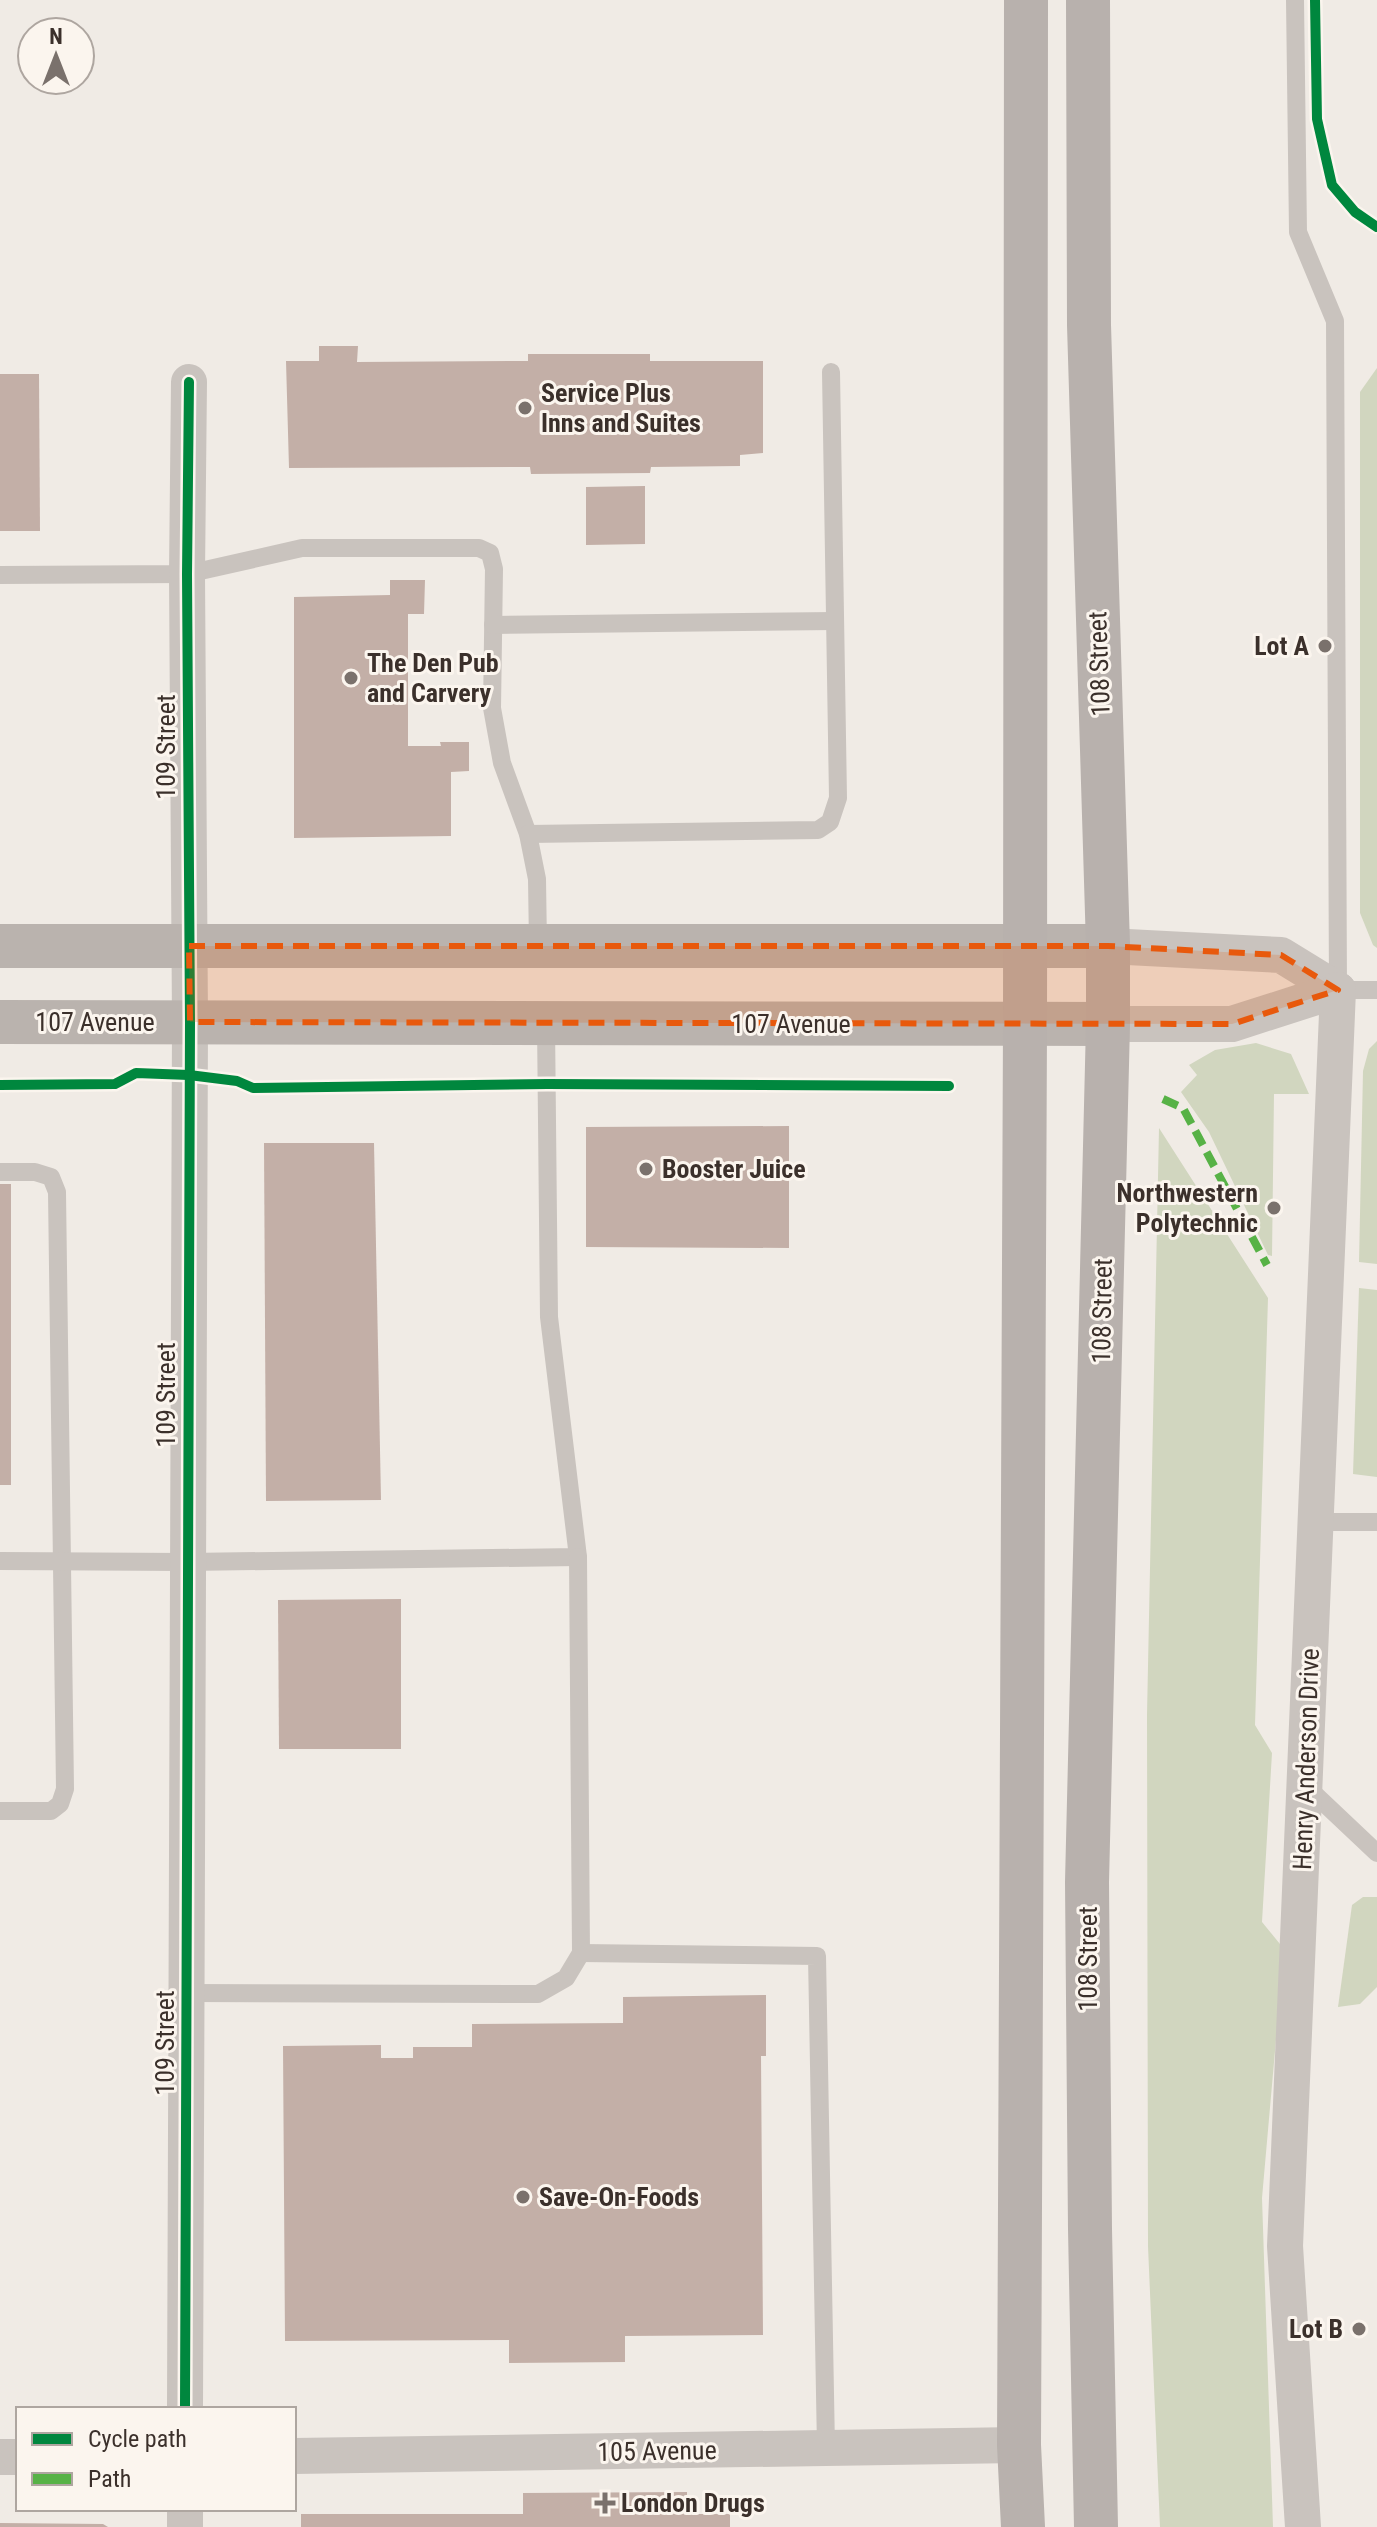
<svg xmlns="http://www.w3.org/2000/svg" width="1377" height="2527" viewBox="0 0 1377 2527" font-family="'Roboto Condensed',sans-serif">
<rect width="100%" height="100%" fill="#f0ebe5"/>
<g fill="#d1d6bf">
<path d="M1377,368v580l-4,-3 -13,-32v-521z"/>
<path d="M1377,1041v223l-18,-2 4,-191 6,-22z"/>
<path d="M1256,1043l35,11 18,40h-35l-2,162 -4,-1 -59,-123 -28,-40 16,-17 -8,-10 26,-15z"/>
<path d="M1159,1128l109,170 -13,427 17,28 -10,169 22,27 -22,249 11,329h-113l-12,-281 -1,-531z"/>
<path d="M1359,1288l18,2v187l-24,-3z"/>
<path d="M1363,1897h14v90l-17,17 -22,3 14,-102z"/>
</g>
<g fill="#c3afa7">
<path d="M319,346h39l-1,16 171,-1v-7h122v7h113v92l-23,2v11l-89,1 -1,6 -119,1 -1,-7 -241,1 -3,-107h33z"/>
<path d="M0,374h39l1,157h-40z"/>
<path d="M645,486v58l-59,1v-58z"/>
<path d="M390,580h35l-1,34h-16v132h33l-1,-4h29v29l-18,1v64l-157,2v-241l96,-2z"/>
<path d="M789,1126v122l-203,-1v-120z"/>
<path d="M264,1143h110l7,357 -115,1z"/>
<rect x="0" y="1184" width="11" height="301"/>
<path d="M401,1599v150h-122l-1,-149z"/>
<path d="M766,1995v61h-5l2,279 -138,1v26l-116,1v-23l-224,1 -2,-295 98,-1v13h32v-11h59v-23l151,-1v-26z"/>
<path d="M687,2492v22h43v13h-429v-13h222v-21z"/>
<path d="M0,2523l103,1 5,3h-108z"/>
</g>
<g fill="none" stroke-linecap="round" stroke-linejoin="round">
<g stroke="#c9c3be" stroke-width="18">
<path d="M1295,0l3,232 37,89 3,669h39"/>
<path d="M0,575l187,-1 115,-26h177l11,5 4,16 -2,139 10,55 26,71 9,45 1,66"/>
<path d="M493,625l342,-4"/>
<path d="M528,834l290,-4 12,-8 8,-24 -7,-426"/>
<path d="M0,1172h35l16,5 6,15 8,597 -5,15 -9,7h-51"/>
<path d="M1315,1522h62"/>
<path d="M0,1561l187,1 391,-5 -29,-240 -3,-294"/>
<path d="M1306,1786l71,67"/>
<path d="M581,1953l236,3 9,492"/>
<path d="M187,1993l351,1 28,-16 15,-25 -3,-396"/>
</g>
<g stroke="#c9c3be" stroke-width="36">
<path d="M1108,946l173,9 57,35"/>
<path d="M1108,1024h124l106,-34"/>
<path d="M185,2409l5,-1387 -3,-448 2,-192"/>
<path d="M294,2456l725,-11"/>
<path d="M0,2457h18"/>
<path d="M185,2509v18"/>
<path d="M1303,2527l-18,-281 53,-1256"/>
</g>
<g stroke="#bab3ae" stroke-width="44">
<path d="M0,946h1108"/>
<path d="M0,1022l1108,2"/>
</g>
<g stroke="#b8b1ad" stroke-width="44">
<path d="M1088,0l1,325 19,621v78l-21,858 3,347 6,298"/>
<path d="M1023,2527l-4,-82 6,-1420 1,-1025"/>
</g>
<path stroke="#57b246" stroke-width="8" stroke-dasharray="16 8" stroke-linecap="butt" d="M1163,1099l20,9 84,157"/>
<g stroke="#fbf5ee" stroke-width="15">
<g id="cycleway">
<path d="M1315,0l2,119 15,66 23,27 22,15"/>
<path d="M0,1085l115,-1 21,-11 53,2 48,6 16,7 294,-4 402,2"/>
<path d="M185,2409l5,-1387 -3,-448 2,-192"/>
</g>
</g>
<use href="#cycleway" stroke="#00873e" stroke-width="10"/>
</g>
<path fill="#e8590c" fill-opacity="0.2" stroke="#e8590c" stroke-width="6" stroke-dasharray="16 10" stroke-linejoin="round" d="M189,946h919l173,9 57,35 -106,34 -1042,-2z"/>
<g fill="#7a716c" stroke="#fbf5ee" stroke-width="3">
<circle cx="525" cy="408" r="8"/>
<circle cx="1325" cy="646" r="8"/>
<circle cx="351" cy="678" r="8"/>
<circle cx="646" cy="1169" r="8"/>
<circle cx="1274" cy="1208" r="8"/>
<circle cx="523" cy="2197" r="8"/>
<circle cx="1359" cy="2329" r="8"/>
<path d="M601 2491h8v8h8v8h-8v8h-8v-8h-8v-8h8z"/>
</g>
<g text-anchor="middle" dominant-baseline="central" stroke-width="6" stroke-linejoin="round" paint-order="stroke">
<g font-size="26" font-weight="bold" fill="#3b302b" stroke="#fbf5ee" text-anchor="start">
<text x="541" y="393">Service Plus<tspan x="541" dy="30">Inns and Suites</tspan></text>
<text x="1309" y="646" text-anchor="end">Lot A</text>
<text x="367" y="663">The Den Pub<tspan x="367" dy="30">and Carvery</tspan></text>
<text x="662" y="1169">Booster Juice</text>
<text x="1258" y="1193" text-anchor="end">Northwestern<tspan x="1258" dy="30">Polytechnic</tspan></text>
<text x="539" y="2197">Save-On-Foods</text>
<text x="1343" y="2329" text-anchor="end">Lot B</text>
<text x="621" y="2503">London Drugs</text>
</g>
<g font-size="26" fill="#3b302b" stroke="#fbf5ee">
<text transform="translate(1099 664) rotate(-92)">108 Street</text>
<text transform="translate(166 747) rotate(-90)">109 Street</text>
<text x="95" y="1022">107 Avenue</text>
<text x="791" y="1024">107 Avenue</text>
<text transform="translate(1102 1311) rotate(-89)">108 Street</text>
<text transform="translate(166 1395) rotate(-90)">109 Street</text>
<text transform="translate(1306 1759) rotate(-88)">Henry Anderson Drive</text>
<text transform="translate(1088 1959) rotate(-90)">108 Street</text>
<text transform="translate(165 2043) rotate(-90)">109 Street</text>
<text transform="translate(657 2451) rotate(-1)">105 Avenue</text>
</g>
</g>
<rect x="16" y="2407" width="280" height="104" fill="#fbf5ee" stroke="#aea6a0" stroke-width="2"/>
<rect x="32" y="2433" width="40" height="12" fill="#00873e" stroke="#aea6a0" stroke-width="2"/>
<text x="88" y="2447" font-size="24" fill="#3b302b">Cycle path</text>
<rect x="32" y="2473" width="40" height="12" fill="#57b246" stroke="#aea6a0" stroke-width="2"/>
<text x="88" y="2487" font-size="24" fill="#3b302b">Path</text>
<g transform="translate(56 56)"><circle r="38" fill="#fbf5ee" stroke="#aea6a0" stroke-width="2"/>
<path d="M0-6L14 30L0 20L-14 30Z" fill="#7a716c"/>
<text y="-12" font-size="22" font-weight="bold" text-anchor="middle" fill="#3b302b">N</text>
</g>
</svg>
